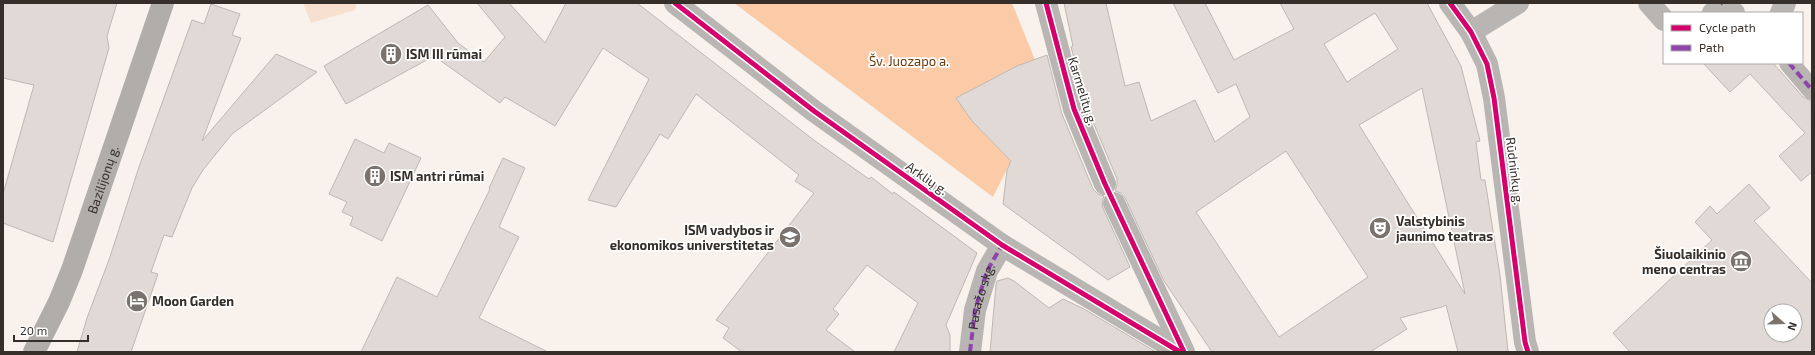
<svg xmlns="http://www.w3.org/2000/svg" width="1815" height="355" viewBox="0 0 1815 355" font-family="'Exo 2',sans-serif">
<rect width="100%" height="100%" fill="#f8f1ec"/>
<path fill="#f7e0d0" d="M303,3h54l-2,7 -44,13z"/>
<path fill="#fbcaa7" d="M734,3h278l23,57 -18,6 -61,32 16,23 39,40 -18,36z"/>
<g fill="#e0d9d5" stroke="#beb8b3" fill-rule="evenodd">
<path d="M3,3h114l-10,33 2,12 -56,194 -50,-19v-29l31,-109 -31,-7z"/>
<path d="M477,3h32l36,40 21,-40h71l178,138 54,38 2,-2 22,17 1,-2 83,61 -31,72 4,10v17h-56l24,-49 -51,-38 -34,44 6,5 -13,16 29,22h-113l-19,-14 6,-10 -13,-8 98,-127 -19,-12 4,-6 -103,-81 -28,45 -8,-5 -44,73 -28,-7 61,-121 -46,-31 -48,78 -50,-29 -5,6 -66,-47 -88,48 -22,-38 104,-61 30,38 26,19 21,-25z"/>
<path d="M1064,3h42l19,83 14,-4 12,39 44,-21 20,42 35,-25 -14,-33 -18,9 -45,-90h32l29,57 60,-31 -14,-26h147l34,63 19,75 -4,1 5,38h4l15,95 8,77h-50l-12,-47 -4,2 -42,11 7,11 -37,23h-158l-48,-71 -39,-83 -4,-5 -6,-2 2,-6v-6l-31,-74 -15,-58 2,-1zM1375,13l23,36 -51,33 -23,-38zM1422,88l43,206 -106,-169zM1286,151l82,126 -89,60 -83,-125z"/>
<path d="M211,4l29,10 -8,21 9,3 -39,103 74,-87 41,18 -85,62 -29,36 -11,18 -20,49 -8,-2 -13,37 7,2 -27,78h-54l10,-34 23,-61 29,-90 53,-147 12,4z"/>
<path d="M1047,55l15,59 31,75 5,5 6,2 -2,6 1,6 27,59 -22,13 -105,-76 4,-34 4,-9 -39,-40 -16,-23 61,-32z"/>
<path d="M1703,63h70l30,34 8,4 1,71 -11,9 -22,-25 26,-23 -55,-59 -20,18z"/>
<path d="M355,139l29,14 5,-10 32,15 -39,83 -32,-16 3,-8 -11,-5 5,-10 -18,-8z"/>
<path d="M503,158l22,10 -26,59 20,10 -40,81 69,34h-187l36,-75 40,20 53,-108 -1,-1z"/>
<path d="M1749,184l21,24 -16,13 58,62v69h-182l-17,-19 99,-93 -17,-18 15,-16 7,8zM1771,311h24v24h-24z"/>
<path d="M1008,278l6,3 35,27 14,-9 21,10 72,43h-166l6,-67 1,-4z"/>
</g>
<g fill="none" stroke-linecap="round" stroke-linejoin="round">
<path stroke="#b8b5b2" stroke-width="20" d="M1789,63l23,27"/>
<g stroke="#b8b5b2" stroke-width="22">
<path d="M675,3l139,108 188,134 178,107"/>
<path d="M1046,3l28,106 31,75"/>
<path d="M1450,3l21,29 16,32 7,34 31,244 3,10"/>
<path d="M1649,3l15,17"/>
<path d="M1713,13l10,-9 11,9"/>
<path d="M1781,13l4,-10"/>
<path d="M1471,32l47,-29"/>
<path d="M1114,203l70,149"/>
<path d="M970,352l5,-42 12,-39 15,-26"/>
</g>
<path stroke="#b1ada9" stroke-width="22" id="s1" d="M34,352l25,-50 13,-32 91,-267"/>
<g stroke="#8e44ad" stroke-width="4" stroke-dasharray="8 4" stroke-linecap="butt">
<path d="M1722,3l1,1"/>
<path d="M1789,63l23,27"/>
<path id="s2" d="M970,352l5,-42 12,-39 15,-26"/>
</g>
<g stroke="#fff" stroke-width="8">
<g id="cycleway">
<path d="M675,3l139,108 188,134 178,107"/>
<path d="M1046,3l28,106 31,75 79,168"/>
<path d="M1450,3l21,29 16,32 7,34 31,244 3,10"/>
</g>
</g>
<use href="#cycleway" stroke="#d6006c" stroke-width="5"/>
</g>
<defs>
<g id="building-disc" transform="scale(1.15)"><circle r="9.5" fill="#79726d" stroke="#fff"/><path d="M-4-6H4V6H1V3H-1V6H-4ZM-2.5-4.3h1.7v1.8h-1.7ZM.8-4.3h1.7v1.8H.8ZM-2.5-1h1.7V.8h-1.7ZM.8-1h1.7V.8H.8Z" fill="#fff"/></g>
<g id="theatre-disc" transform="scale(1.15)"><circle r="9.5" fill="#79726d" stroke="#fff"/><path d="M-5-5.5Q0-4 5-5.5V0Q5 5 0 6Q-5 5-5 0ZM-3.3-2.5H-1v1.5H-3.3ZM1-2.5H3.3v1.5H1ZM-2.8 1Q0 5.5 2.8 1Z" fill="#fff"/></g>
<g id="university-disc" transform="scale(1.15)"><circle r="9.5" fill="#79726d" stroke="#fff"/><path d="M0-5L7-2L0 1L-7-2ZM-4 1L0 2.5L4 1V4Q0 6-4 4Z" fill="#fff"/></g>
<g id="museum-disc" transform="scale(1.15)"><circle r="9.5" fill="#79726d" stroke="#fff"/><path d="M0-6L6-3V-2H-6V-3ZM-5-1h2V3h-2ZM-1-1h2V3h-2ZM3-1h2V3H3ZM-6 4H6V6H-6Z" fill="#fff"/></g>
<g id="hotel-disc" transform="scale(1.15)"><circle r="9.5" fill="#79726d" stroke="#fff"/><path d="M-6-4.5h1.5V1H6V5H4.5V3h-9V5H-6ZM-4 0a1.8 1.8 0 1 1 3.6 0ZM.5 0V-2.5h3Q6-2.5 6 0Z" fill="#fff"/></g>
</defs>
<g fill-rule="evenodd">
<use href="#building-disc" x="391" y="54"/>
<use href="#building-disc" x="375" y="176"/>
<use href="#theatre-disc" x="1380" y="228"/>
<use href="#university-disc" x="790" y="237"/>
<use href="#museum-disc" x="1741" y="261"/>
<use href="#hotel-disc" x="137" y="301"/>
</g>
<g text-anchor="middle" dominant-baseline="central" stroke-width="3.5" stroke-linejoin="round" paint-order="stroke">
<g font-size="13" font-weight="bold" fill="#352e29" stroke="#fff" text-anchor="start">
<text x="406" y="54">ISM III rūmai</text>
<text x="390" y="176">ISM antri rūmai</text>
<text x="1396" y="221">Valstybinis<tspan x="1396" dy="15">jaunimo teatras</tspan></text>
<text x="774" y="230" text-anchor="end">ISM vadybos ir<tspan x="774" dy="15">ekonomikos universtitetas</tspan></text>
<text x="1726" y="254" text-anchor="end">Šiuolaikinio<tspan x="1726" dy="15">meno centras</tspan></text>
<text x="152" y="301">Moon Garden</text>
</g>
<g font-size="13" fill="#6d390a" stroke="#fff">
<text x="909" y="61">Šv. Juozapo a.</text>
</g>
<g font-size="13" fill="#352e29" stroke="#fff">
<text transform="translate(1083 91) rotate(73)">Karmelitų g.</text>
<text transform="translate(1515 171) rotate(83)">Rūdninkų g.</text>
<text transform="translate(927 178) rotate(35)">Arklių g.</text>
<text stroke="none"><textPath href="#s1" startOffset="186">Bazilijonų g.</textPath></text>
<text stroke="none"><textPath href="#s2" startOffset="57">Pasažo skg.</textPath></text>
</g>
</g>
<rect width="1815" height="355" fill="none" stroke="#352e29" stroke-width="8"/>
<rect x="1663" y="12" width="140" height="52" fill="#ffffff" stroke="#aeaba9"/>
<rect x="1671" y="25" width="20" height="6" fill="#d6006c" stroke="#aeaba9"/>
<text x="1699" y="32" font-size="12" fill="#352e29">Cycle path</text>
<rect x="1671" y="45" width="20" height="6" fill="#8e44ad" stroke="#aeaba9"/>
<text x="1699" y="52" font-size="12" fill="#352e29">Path</text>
<g transform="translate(1783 323) rotate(110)"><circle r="19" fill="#ffffff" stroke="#aeaba9"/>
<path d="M0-3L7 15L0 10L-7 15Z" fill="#79726d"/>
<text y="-6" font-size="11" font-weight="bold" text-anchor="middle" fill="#352e29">N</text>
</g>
<path d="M14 335v6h74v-6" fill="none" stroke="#352e29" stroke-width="2"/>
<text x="20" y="335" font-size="12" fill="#352e29" stroke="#ffffff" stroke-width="3" paint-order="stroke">20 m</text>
</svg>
